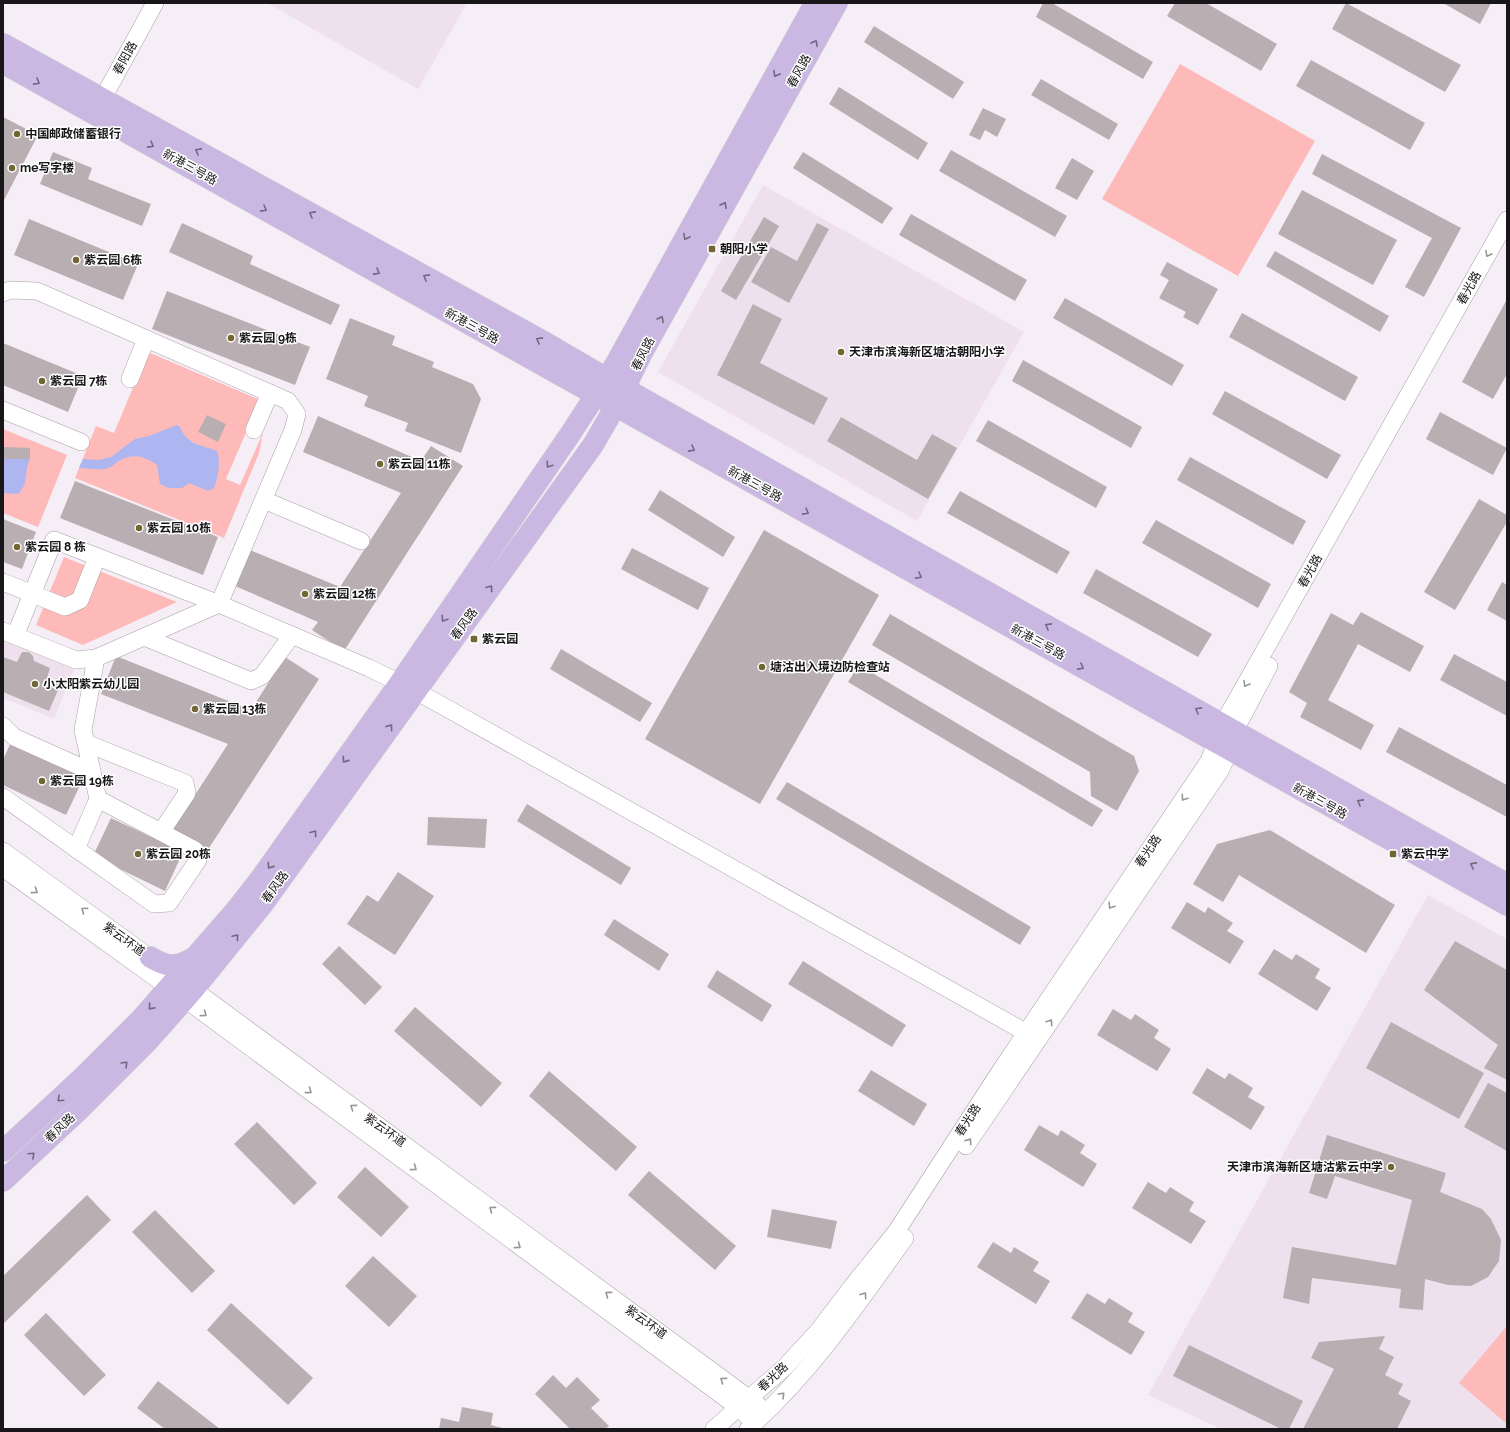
<svg xmlns="http://www.w3.org/2000/svg" width="1510" height="1432" viewBox="0 0 1510 1432" font-family="Raleway,'Noto Sans SC',sans-serif">
<rect width="100%" height="100%" fill="#f6eef6"/>
<g fill="#efe0ed">
<path d="M267,3h200l-49,86z"/>
<path d="M763,185l261,147 -107,189 -259,-149z"/>
<path d="M3,641l71,28 -20,50 -51,-21z"/>
<path d="M1428,895l79,44v490h-286l-73,-34z"/>
</g>
<g fill="#fdbab9">
<path d="M1180,64l135,77 -77,135 -136,-77z"/>
<path d="M148,352l112,48 -34,79 14,6 23,-52 -4,20 -35,85 -149,-60 21,-52 18,7z"/>
<path d="M3,429l64,26 -29,72 -35,-14z"/>
<path d="M64,557l113,45 -94,43 -47,-20z"/>
<path d="M1507,1326v98l-48,-41z"/>
</g>
<g fill="#adb6f1">
<path d="M177,425l3,2c8,19 20,17 37,24 4,11 1,26 -3,37l-6,3 -19,-8 -7,5h-14l-8,-4 -3,-19c-13,-9 -24,-12 -38,-4 -4,2 -7,6 -11,7 -9,3 -20,0 -29,0l4,-9 16,1 12,-3 24,-18 14,-3z"/>
<path d="M3,459h27c-7,13 0,24 -12,35l-15,-1z"/>
</g>
<g fill="#b9aeb2">
<path d="M1043,3h9l101,59 -10,17 -107,-62z"/>
<path d="M1175,3h31l71,41 -16,27 -94,-55z"/>
<path d="M1346,3l115,62 -16,27 -113,-63z"/>
<path d="M1443,3h48l-11,21z"/>
<path d="M874,26l90,56 -11,17 -89,-57z"/>
<path d="M1311,60l114,63 -15,27 -114,-64z"/>
<path d="M1041,79l77,45 -9,16 -78,-45z"/>
<path d="M839,87l89,56 -10,17 -89,-56z"/>
<path d="M983,108l23,11 -9,18 -12,-7 -5,10 -11,-5z"/>
<path d="M3,117l35,18 -35,67z"/>
<path d="M951,150l116,66 -12,21 -116,-66z"/>
<path d="M53,152l39,16 -4,11 63,25 -9,22 -102,-42z"/>
<path d="M803,152l90,56 -11,16 -89,-56z"/>
<path d="M1322,154l139,74 -37,69 -19,-10 27,-49 -120,-64z"/>
<path d="M1072,158l22,13 -17,29 -22,-12z"/>
<path d="M1302,190l95,50 -24,45 -95,-51z"/>
<path d="M911,214l116,66 -12,21 -116,-66z"/>
<path d="M764,217l15,9 -43,74 -15,-9z"/>
<path d="M29,219l109,45 -15,36 -109,-45z"/>
<path d="M182,223l71,33 -3,8 90,41 -9,20 -162,-73z"/>
<path d="M817,223l12,6 -40,74 -38,-21 20,-35 26,14z"/>
<path d="M1275,251l114,65 -9,16 -114,-66z"/>
<path d="M1167,262l51,27 -20,36 -15,-8 3,-5 -27,-14 10,-18 -9,-5z"/>
<path d="M167,291l143,56 -15,38 -143,-56z"/>
<path d="M1065,298l119,67 -12,21 -119,-68z"/>
<path d="M1507,299v75l-14,25 -31,-17z"/>
<path d="M753,304l29,15 -22,44 68,35 -14,27 -97,-50z"/>
<path d="M1242,313l116,64 -13,24 -116,-64z"/>
<path d="M350,318l45,18 -3,9 42,17 -2,5 41,17 8,15 -20,54 -56,-22 3,-8 -44,-17 4,-10 -42,-17z"/>
<path d="M3,343l80,33 -15,36 -65,-27z"/>
<path d="M1023,360l119,67 -11,21 -119,-67z"/>
<path d="M1225,391l116,64 -14,24 -115,-65z"/>
<path d="M1440,412l67,36 -14,27 -67,-36z"/>
<path d="M207,415l19,9 -8,18 -20,-10z"/>
<path d="M318,416l103,45 10,-15 32,20 -119,185 -32,-21 6,-8 -83,-36 15,-36 90,37 61,-94 -98,-41z"/>
<path d="M841,417l76,43 15,-26 25,14 -29,51 -101,-58z"/>
<path d="M988,420l119,67 -11,21 -120,-67z"/>
<path d="M3,447l27,1v11h-27z"/>
<path d="M1190,457l116,64 -13,24 -116,-65z"/>
<path d="M75,481l143,56 -15,38 -143,-57z"/>
<path d="M660,490l75,47 -12,20 -75,-47z"/>
<path d="M960,491l110,61 -13,22 -110,-61z"/>
<path d="M1479,499l28,16v7l-52,88 -31,-18z"/>
<path d="M3,519l33,13 -14,37 -19,-7z"/>
<path d="M1156,520l115,64 -13,24 -116,-65z"/>
<path d="M764,530l115,65 -119,209 -115,-65z"/>
<path d="M632,548l77,40 -11,22 -77,-41z"/>
<path d="M1096,569l116,65 -14,23 -115,-64z"/>
<path d="M1502,582l5,3v36l-20,-11z"/>
<path d="M1361,612l63,34 -14,26 -52,-28 -30,56 46,25 -13,25 -61,-33 7,-14 -18,-11 42,-79 22,12z"/>
<path d="M890,614l244,142 5,15 -22,40 -26,-15 -1,-24 -218,-127z"/>
<path d="M561,649l91,54 -12,19 -90,-53z"/>
<path d="M22,652h7l4,4 1,5 16,7 -3,10 14,5 -12,28 -46,-19v-35l14,5z"/>
<path d="M1454,654l53,28v34l-67,-36z"/>
<path d="M116,656l135,54 34,-53 34,22 -112,172 -34,-22 55,-85 -127,-50z"/>
<path d="M859,665l244,145 -11,17 -244,-145z"/>
<path d="M1399,727l108,58v32l-121,-65z"/>
<path d="M11,742l73,35 -18,38 -63,-30v-25z"/>
<path d="M787,782l244,145 -11,18 -244,-146z"/>
<path d="M527,804l104,64 -10,17 -104,-64z"/>
<path d="M428,817l59,2 -2,29 -58,-3z"/>
<path d="M111,818l72,34 -18,39 -72,-35z"/>
<path d="M1270,830l125,75 -29,48 -127,-78 -16,27 -30,-18 24,-40z"/>
<path d="M398,872l36,24 -39,59 -48,-31 20,-29 11,7z"/>
<path d="M1187,902l18,11 3,-6 25,16 -6,8 17,10 -14,23 -59,-36z"/>
<path d="M614,919l55,35 -10,17 -55,-36z"/>
<path d="M1455,941l52,29v110l-23,-12 14,-23 -74,-55z"/>
<path d="M339,946l43,41 -17,18 -43,-41z"/>
<path d="M1274,949l18,11 4,-6 24,15 -5,9 16,10 -14,23 -59,-37z"/>
<path d="M803,961l103,64 -14,22 -104,-63z"/>
<path d="M717,970l55,35 -10,17 -55,-35z"/>
<path d="M415,1007l87,76 -21,24 -87,-76z"/>
<path d="M1113,1009l18,11 4,-6 24,16 -5,8 17,11 -14,22 -60,-36z"/>
<path d="M1391,1022l93,51 -25,46 -93,-51z"/>
<path d="M1207,1068l18,11 4,-6 24,15 -5,9 17,10 -14,23 -59,-37z"/>
<path d="M871,1070l56,34 -13,22 -56,-35z"/>
<path d="M549,1071l88,76 -21,24 -87,-75z"/>
<path d="M1488,1083l19,10v26l-1,3 1,1v28l-43,-24z"/>
<path d="M257,1122l60,61 -23,22 -60,-61z"/>
<path d="M1039,1125l19,11 3,-6 24,15 -5,8 17,11 -14,23 -59,-37z"/>
<path d="M1327,1135l119,38 -6,19 42,17 9,10 10,21 -2,21 -11,16 -17,9 -23,-1 -23,-6 -2,31 -24,-2 2,-19 -89,-11 -3,26 -26,-6 9,-51 104,18 16,-65 -77,-24 -8,23 -18,-6z"/>
<path d="M365,1167l44,40 -28,30 -44,-40z"/>
<path d="M649,1171l87,75 -21,24 -87,-75z"/>
<path d="M1148,1182l18,11 4,-6 24,15 -5,9 17,10 -15,23 -59,-36z"/>
<path d="M87,1195l24,25 -108,104v-48z"/>
<path d="M772,1209l65,12 -6,28 -64,-12z"/>
<path d="M155,1210l60,61 -23,22 -60,-61z"/>
<path d="M993,1242l18,11 3,-6 25,15 -6,9 17,10 -14,23 -59,-37z"/>
<path d="M373,1256l44,40 -28,31 -44,-41z"/>
<path d="M1087,1293l18,11 4,-6 24,15 -5,9 17,10 -14,23 -60,-37z"/>
<path d="M231,1303l82,75 -25,27 -81,-75z"/>
<path d="M46,1313l60,62 -22,21 -60,-61z"/>
<path d="M1385,1336l-6,13 15,8 -9,18 18,9 -5,10 13,7 -14,28h-94l31,-60 -23,-11 8,-16z"/>
<path d="M1189,1345l114,56 -14,28h-8l-108,-53z"/>
<path d="M553,1375l13,13 11,-11 23,23 -9,8 18,18 -4,3h-35l-35,-35z"/>
<path d="M158,1381l62,48h-55l-28,-21z"/>
<path d="M462,1407l31,6 -2,12 15,4h-67l2,-11 18,4z"/>
</g>
<g fill="none" stroke-linecap="round" stroke-linejoin="round">
<g stroke="#a8a0a7" stroke-width="18">
<g id="minor">
<path d="M97,109l58,-106"/>
<path d="M3,293l7,-3 27,1 251,110 9,13 -4,16 -74,174 -165,-64 -39,96"/>
<path d="M130,379l16,-40"/>
<path d="M3,410l78,32"/>
<path d="M254,430l16,-37"/>
<path d="M264,500l97,41"/>
<path d="M3,582l62,25 15,-7 17,-43"/>
<path d="M3,631l73,29 20,-2 123,-54 150,64 47,23 611,342 8,6"/>
<path d="M144,637l107,44 11,-5 30,-41"/>
<path d="M3,726l11,11 78,35"/>
<path d="M86,743l99,40 2,10 -26,39"/>
<path d="M3,797l151,107 15,-1 29,-43 -3,-10 -97,-51 -15,-69 13,-72"/>
<path d="M76,849l22,-50"/>
<path d="M3,851l157,114"/>
<path d="M3,868l182,131 554,409 8,8"/>
<path d="M183,982l575,423"/>
<path d="M966,1146l254,-375 10,-21 4,-18 35,-66"/>
<path d="M714,1429l71,-62 34,-37 35,-46 42,-52 105,-162 208,-309 14,-37 284,-504"/>
<path d="M748,1429c62,-55 109,-124 157,-191"/>
</g>
</g>
<g stroke="#d1d0d1" stroke-width="22">
<g id="major">
<path d="M3,44l543,299 60,35 901,506"/>
<path d="M3,63l1504,842"/>
<path d="M150,957c18,11 27,11 45,0"/>
<path d="M3,1151l80,-74 59,-59 94,-108 25,-32 138,-194 172,-251 44,-68 200,-362"/>
<path d="M3,1181l75,-70 70,-70 46,-52 69,-85 330,-459 25,-43 24,-49 195,-350"/>
</g>
</g>
<use href="#minor" stroke="#fff" stroke-width="17"/>
<use href="#major" stroke="#cab8e3" stroke-width="21"/>
</g>
<defs><path id="oneway-chevron" d="M-2-3.5L2.5 0L-2 3.5" fill="none" stroke-width="1.6" stroke-linecap="round" stroke-linejoin="round"/></defs>
<g stroke="#71677e">
<use href="#oneway-chevron" transform="translate(815 43) rotate(-61)"/>
<use href="#oneway-chevron" transform="translate(776 74) rotate(119)"/>
<use href="#oneway-chevron" transform="translate(37 82) rotate(29)"/>
<use href="#oneway-chevron" transform="translate(151 145) rotate(29)"/>
<use href="#oneway-chevron" transform="translate(198 151) rotate(-151)"/>
<use href="#oneway-chevron" transform="translate(724 205) rotate(-61)"/>
<use href="#oneway-chevron" transform="translate(264 209) rotate(29)"/>
<use href="#oneway-chevron" transform="translate(312 214) rotate(-151)"/>
<use href="#oneway-chevron" transform="translate(686 237) rotate(119)"/>
<use href="#oneway-chevron" transform="translate(377 272) rotate(29)"/>
<use href="#oneway-chevron" transform="translate(426 277) rotate(-151)"/>
<use href="#oneway-chevron" transform="translate(661 319) rotate(-61)"/>
<use href="#oneway-chevron" transform="translate(539 340) rotate(-151)"/>
<use href="#oneway-chevron" transform="translate(692 449) rotate(29)"/>
<use href="#oneway-chevron" transform="translate(549 465) rotate(124)"/>
<use href="#oneway-chevron" transform="translate(806 512) rotate(29)"/>
<use href="#oneway-chevron" transform="translate(919 576) rotate(29)"/>
<use href="#oneway-chevron" transform="translate(490 588) rotate(-54)"/>
<use href="#oneway-chevron" transform="translate(444 619) rotate(124)"/>
<use href="#oneway-chevron" transform="translate(1048 626) rotate(-151)"/>
<use href="#oneway-chevron" transform="translate(1081 667) rotate(29)"/>
<use href="#oneway-chevron" transform="translate(1198 710) rotate(-151)"/>
<use href="#oneway-chevron" transform="translate(390 727) rotate(-54)"/>
<use href="#oneway-chevron" transform="translate(345 760) rotate(125)"/>
<use href="#oneway-chevron" transform="translate(1360 802) rotate(-151)"/>
<use href="#oneway-chevron" transform="translate(314 833) rotate(-54)"/>
<use href="#oneway-chevron" transform="translate(1473 865) rotate(-151)"/>
<use href="#oneway-chevron" transform="translate(270 866) rotate(125)"/>
<use href="#oneway-chevron" transform="translate(236 937) rotate(-50)"/>
<use href="#oneway-chevron" transform="translate(151 1007) rotate(132)"/>
<use href="#oneway-chevron" transform="translate(125 1064) rotate(-45)"/>
<use href="#oneway-chevron" transform="translate(60 1099) rotate(137)"/>
<use href="#oneway-chevron" transform="translate(32 1155) rotate(-43)"/>
</g>
<g stroke="#979697">
<use href="#oneway-chevron" transform="translate(1488 254) rotate(119)"/>
<use href="#oneway-chevron" transform="translate(1246 684) rotate(120)"/>
<use href="#oneway-chevron" transform="translate(1184 798) rotate(124)"/>
<use href="#oneway-chevron" transform="translate(35 891) rotate(36)"/>
<use href="#oneway-chevron" transform="translate(1111 906) rotate(124)"/>
<use href="#oneway-chevron" transform="translate(84 910) rotate(-144)"/>
<use href="#oneway-chevron" transform="translate(204 1014) rotate(36)"/>
<use href="#oneway-chevron" transform="translate(1050 1022) rotate(-56)"/>
<use href="#oneway-chevron" transform="translate(309 1091) rotate(36)"/>
<use href="#oneway-chevron" transform="translate(353 1107) rotate(-144)"/>
<use href="#oneway-chevron" transform="translate(969 1141) rotate(-56)"/>
<use href="#oneway-chevron" transform="translate(414 1168) rotate(36)"/>
<use href="#oneway-chevron" transform="translate(492 1209) rotate(-144)"/>
<use href="#oneway-chevron" transform="translate(518 1246) rotate(36)"/>
<use href="#oneway-chevron" transform="translate(608 1294) rotate(-144)"/>
<use href="#oneway-chevron" transform="translate(864 1295) rotate(-54)"/>
<use href="#oneway-chevron" transform="translate(723 1380) rotate(-144)"/>
<use href="#oneway-chevron" transform="translate(782 1395) rotate(-45)"/>
</g>
<g fill="#736633" stroke="#fff" stroke-width="1.5">
<circle cx="17" cy="134" r="4"/>
<circle cx="12" cy="168" r="4"/>
<rect x="708" y="245" width="8" height="8" rx="2"/>
<circle cx="76" cy="260" r="4"/>
<circle cx="231" cy="338" r="4"/>
<circle cx="841" cy="352" r="4"/>
<circle cx="42" cy="381" r="4"/>
<circle cx="380" cy="464" r="4"/>
<circle cx="139" cy="528" r="4"/>
<circle cx="17" cy="547" r="4"/>
<circle cx="305" cy="594" r="4"/>
<rect x="470" y="635" width="8" height="8" rx="2"/>
<circle cx="762" cy="667" r="4"/>
<circle cx="35" cy="684" r="4"/>
<circle cx="195" cy="709" r="4"/>
<circle cx="42" cy="781" r="4"/>
<circle cx="138" cy="854" r="4"/>
<rect x="1389" y="850" width="8" height="8" rx="2"/>
<circle cx="1391" cy="1167" r="4"/>
</g>
<g text-anchor="middle" dominant-baseline="central" stroke-width="3" stroke-linejoin="round" paint-order="stroke">
<g font-size="12" fill="#181618" stroke="#fff">
<text transform="translate(125 58) rotate(-61)">春阳路</text>
<text transform="translate(799 71) rotate(-61)">春风路</text>
<text transform="translate(190 167) rotate(29)">新港三号路</text>
<text transform="translate(1469 288) rotate(-61)">春光路</text>
<text transform="translate(472 326) rotate(29)">新港三号路</text>
<text transform="translate(643 354) rotate(-63)">春风路</text>
<text transform="translate(755 484) rotate(29)">新港三号路</text>
<text transform="translate(1310 571) rotate(-61)">春光路</text>
<text transform="translate(464 624) rotate(-54)">春风路</text>
<text transform="translate(1038 642) rotate(29)">新港三号路</text>
<text transform="translate(1320 801) rotate(29)">新港三号路</text>
<text transform="translate(1148 851) rotate(-56)">春光路</text>
<text transform="translate(275 887) rotate(-54)">春风路</text>
<text transform="translate(124 939) rotate(36)">紫云环道</text>
<text transform="translate(968 1120) rotate(-57)">春光路</text>
<text transform="translate(60 1128) rotate(-43)">春风路</text>
<text transform="translate(385 1130) rotate(36)">紫云环道</text>
<text transform="translate(646 1322) rotate(36)">紫云环道</text>
<text transform="translate(773 1377) rotate(-43)">春光路</text>
</g>
<g font-size="12" font-weight="bold" fill="#181618" stroke="#fff" text-anchor="start">
<text x="25" y="134">中国邮政储蓄银行</text>
<text x="20" y="168">me写字楼</text>
<text x="720" y="249">朝阳小学</text>
<text x="84" y="260">紫云园 6栋</text>
<text x="239" y="338">紫云园 9栋</text>
<text x="849" y="352">天津市滨海新区塘沽朝阳小学</text>
<text x="50" y="381">紫云园 7栋</text>
<text x="388" y="464">紫云园 11栋</text>
<text x="147" y="528">紫云园 10栋</text>
<text x="25" y="547">紫云园 8 栋</text>
<text x="313" y="594">紫云园 12栋</text>
<text x="482" y="639">紫云园</text>
<text x="770" y="667">塘沽出入境边防检查站</text>
<text x="43" y="684">小太阳紫云幼儿园</text>
<text x="203" y="709">紫云园 13栋</text>
<text x="50" y="781">紫云园 19栋</text>
<text x="146" y="854">紫云园 20栋</text>
<text x="1401" y="854">紫云中学</text>
<text x="1383" y="1167" text-anchor="end">天津市滨海新区塘沽紫云中学</text>
</g>
</g>
<rect width="1510" height="1432" fill="none" stroke="#181618" stroke-width="8"/>
</svg>
